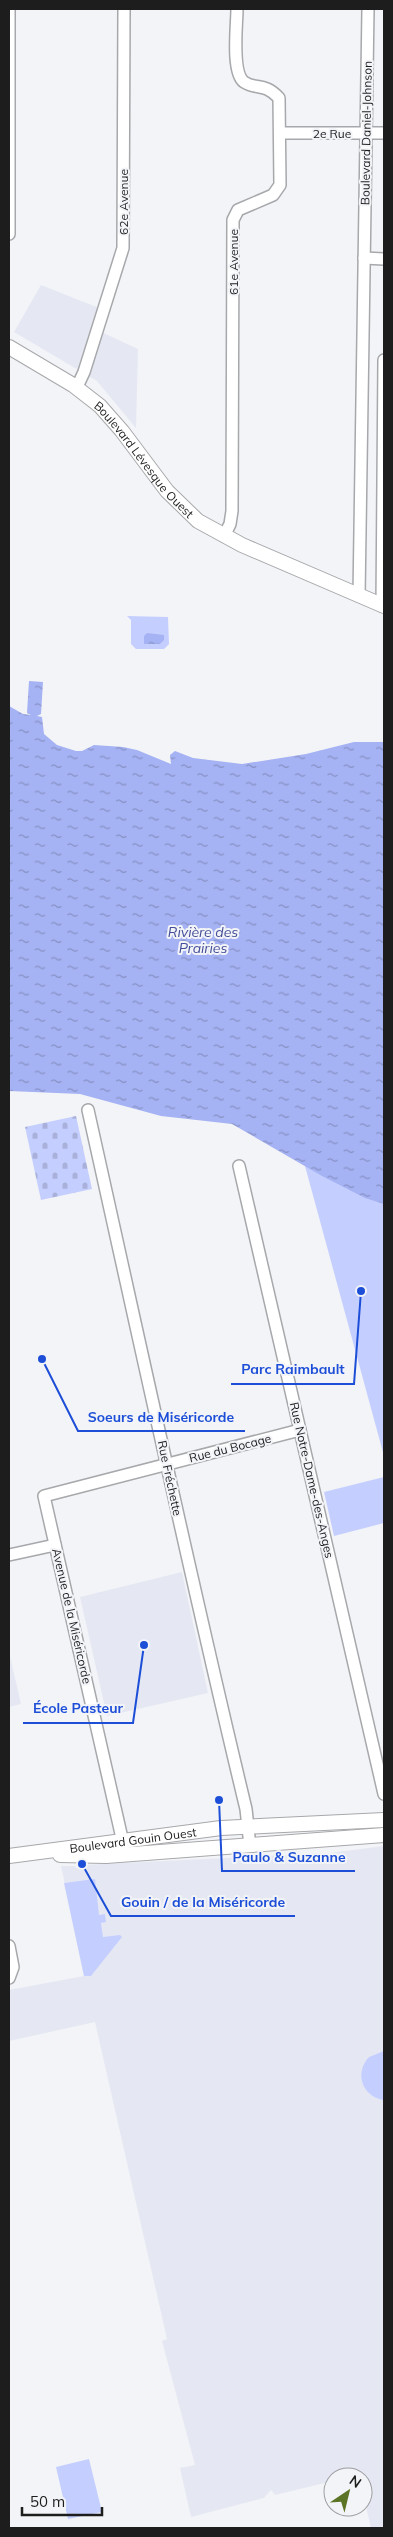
<svg xmlns="http://www.w3.org/2000/svg" width="393" height="2537" viewBox="0 0 393 2537" font-family="Mulish,sans-serif">
<defs>
<pattern id="cemetery-stones" width="16" height="16" patternUnits="userSpaceOnUse" patternTransform="scale(1.25)"><rect width="16" height="16" fill="#c5cfff"/><path d="M2 7V4a2 2 0 0 1 4 0v3zM10 15v-3a2 2 0 0 1 4 0v3z" fill="#a9b1da"/></pattern>
<pattern id="water-ripples" width="26" height="14" patternUnits="userSpaceOnUse" patternTransform="scale(1.25)"><rect width="26" height="14" fill="#a5b2f3"/><path d="M2 4q2-2 4 0t4 0M15 11q2-2 4 0t4 0" fill="none" stroke="#8690c4"/></pattern>
</defs>
<rect width="100%" height="100%" fill="#f3f4f7"/>
<g fill="#e5e8f3">
<path d="M41,285l58,23 -4,21 43,20 -2,79 -39,-47 -83,-49z"/>
<path d="M182,1572l26,121 -101,23 -27,-119z"/>
<path d="M9,1652l12,52 -12,3z"/>
<path d="M384,1846v682h-13l-8,-34v-17l-5,-2 -25,2v4l-58,14 -4,-5 -7,8 -73,19 -11,-49 15,-3 -33,-124 5,-2 -72,-317 -86,19v-51l75,-14 -23,-110h14l1,2h6v-3l247,-12z"/>
</g>
<g fill="#c5cfff">
<path d="M127,616l41,1 1,27 -5,5h-28l-5,-5v-24z"/>
<path d="M305,1166l79,24v266z"/>
<path d="M384,1477v46l-50,13 -10,-44z"/>
<path d="M95,1879l4,36 6,-1 1,8 -5,1 2,14 17,-2 2,2 -31,39h-7l-20,-93z"/>
<path d="M384,2051v49h-1c-21,-4 -29,-27 -14,-43z"/>
<path d="M89,2459l13,53 -34,7 -12,-52z"/>
</g>
<path fill="url(#cemetery-stones)" d="M76,1116l16,73 -51,11 -16,-73z"/>
<g fill="url(#water-ripples)">
<path d="M147,633l17,2v5l-4,4h-16v-8z"/>
<path d="M29,681l14,1 -2,32 -4,2 5,1 2,17 13,11 19,6h6l12,-6 29,2 14,3 34,14 -1,-9 5,-4 18,7 49,6 64,-10 48,-12h30v462l-19,-6 -43,-22 -90,-52 -71,-8 -81,-22 -71,-3v-385l14,8 8,1 -4,-2z"/>
</g>
<g fill="none" stroke-linecap="round" stroke-linejoin="round">
<g stroke="#a7a8ab" stroke-width="14">
<g id="minor">
<path d="M280,133h104"/>
<path d="M9,234v-225"/>
<path d="M364,258l20,1"/>
<path d="M77,387l7,-15 39,-124 1,-239"/>
<path d="M224,536l6,-12 2,-13 1,-291 5,-10 35,-15 7,-10 -1,-87c-15,-16 -23,-8 -35,-16 -13,-10 -7,-57 -7,-73"/>
<path d="M359,596l9,-587"/>
<path d="M382,606l2,-246"/>
<path d="M88,1110c52,233 102,467 158,699l4,37"/>
<path d="M239,1166l145,628"/>
<path d="M9,1555l46,-10"/>
<path d="M124,1847l-80,-351 256,-66"/>
<path d="M9,1946l4,21 -4,11"/>
</g>
</g>
<g stroke="#a7a8ab" stroke-width="16">
<g id="tertiary">
<path id="s1" d="M9,347l64,38 27,21 22,25 45,60 31,30 44,24 142,61"/>
<path d="M60,1855l46,1 278,-21"/>
<path id="s2" d="M9,1856l212,-28 163,-8"/>
</g>
</g>
<use href="#minor" stroke="#fff" stroke-width="11"/>
<use href="#tertiary" stroke="#fff" stroke-width="14"/>
</g>
<g text-anchor="middle" dominant-baseline="central" stroke-width="4" stroke-linejoin="round" paint-order="stroke">
<g font-size="12" fill="#1d1d1e" stroke="#f3f4f7">
<text x="332" y="133">2e Rue</text>
<text transform="translate(366 133) rotate(-89)">Boulevard Daniel-Johnson</text>
<text transform="translate(123 202) rotate(-90)">62e Avenue</text>
<text transform="translate(233 262) rotate(-90)">61e Avenue</text>
<text stroke="none"><textPath href="#s1" startOffset="178">Boulevard Lévesque Ouest</textPath></text>
<text transform="translate(230 1448) rotate(-14)">Rue du Bocage</text>
<text transform="translate(170 1478) rotate(78)">Rue Fréchette</text>
<text transform="translate(312 1480) rotate(77)">Rue Notre-Dame-des-Anges</text>
<text transform="translate(72 1616) rotate(77)">Avenue de la Miséricorde</text>
<text stroke="none"><textPath href="#s2" startOffset="125">Boulevard Gouin Ouest</textPath></text>
</g>
<g font-size="14" font-style="italic" fill="#434d99" stroke="#f3f4f7">
<text x="203" y="932">Rivière des<tspan x="203" dy="16">Prairies</tspan></text>
</g>
</g>
<path fill="none" stroke="#1d4ed8" stroke-width="2" d="M361 1291L354 1384H231M42 1359L78 1431H245M144 1645L133 1723H23M219 1800L222 1871H355M82 1864L111 1916H295"/>
<g fill="#1d4ed8" stroke="#f3f4f7" stroke-width="2">
<circle cx="361" cy="1291" r="5"/>
<circle cx="42" cy="1359" r="5"/>
<circle cx="144" cy="1645" r="5"/>
<circle cx="219" cy="1800" r="5"/>
<circle cx="82" cy="1864" r="5"/>
</g>
<g font-size="14" text-anchor="middle" font-weight="bold" fill="#1d4ed8" stroke="#f3f4f7" stroke-width="4" stroke-linejoin="round" paint-order="stroke">
<text x="293" y="1374">Parc Raimbault</text>
<text x="161" y="1422">Soeurs de Miséricorde</text>
<text x="78" y="1713">École Pasteur</text>
<text x="289" y="1862">Paulo &amp; Suzanne</text>
<text x="203" y="1907">Gouin / de la Miséricorde</text>
</g>
<rect width="393" height="2537" fill="none" stroke="#1d1d1e" stroke-width="20"/>
<g transform="translate(348 2492) rotate(35)"><circle r="24" fill="#f3f4f7" stroke="#9d9ea0"/>
<path d="M0-4L9 19L0 12L-9 19Z" fill="#5c7426"/>
<text y="-8" font-size="14" font-weight="bold" text-anchor="middle" fill="#1d1d1e">N</text>
</g>
<path d="M22 2507v8h80v-8" fill="none" stroke="#1d1d1e" stroke-width="2.5"/>
<text x="30" y="2507" font-size="15" fill="#1d1d1e" stroke="#f3f4f7" stroke-width="4" paint-order="stroke">50 m</text>
</svg>
